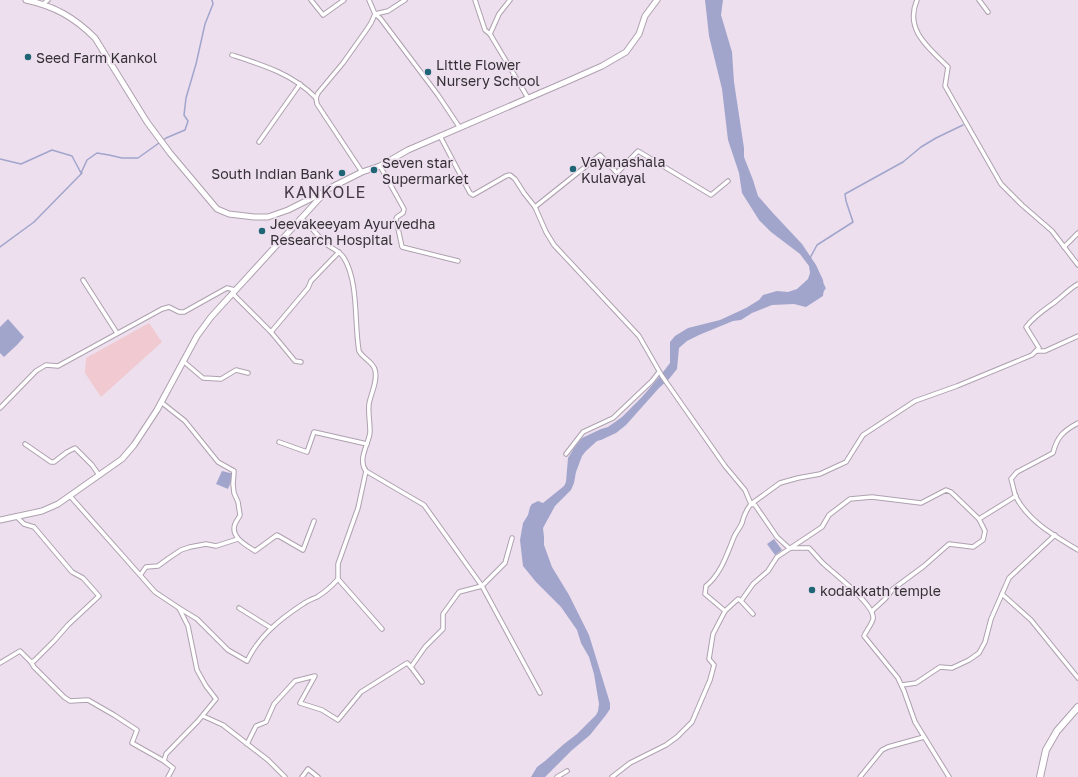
<svg xmlns="http://www.w3.org/2000/svg" width="1078" height="777" viewBox="0 0 1078 777" font-family="'Golos Text',sans-serif">
<rect width="100%" height="100%" fill="#eddfee"/>
<path fill="#f1c9d0" d="M149,323l13,19 -61,55 -16,-24 1,-15z"/>
<g fill="#a1a5cc">
<path d="M705,0h18l-2,15 11,37 2,30 10,66v9l9,23 5,16 14,16 30,32 14,21 7,15 1,8 -1,8 -17,11 -12,-3 -22,1 -20,8 -11,7 -8,1 -34,14 -12,6 -8,7 -2,21 -8,10 -10,9 -33,37 -10,8 -15,7 -4,1 -11,10 -4,5 -6,16 -2,11 -3,7 -16,16 -12,22 1,9v8l8,22 17,28 20,40 21,68v6l-4,6 -16,20 -19,16 -26,26h-14l6,-10 8,-6 19,-17 13,-10 19,-19 2,-4 1,-7 -5,-30 -5,-17 -8,-14 -4,-13 -16,-23 -25,-25 -13,-16 -3,-26 3,-17 5,-8 2,-8 2,-3 6,-3 5,2 21,-17 2,-4 2,-24 6,-10 8,-10 19,-9 7,-2 14,-10 20,-20 18,-21 10,-13v-21l5,-6 13,-8 32,-8 26,-12 13,-8 4,-5 14,-4 11,1 9,-3 11,-10 2,-6 -1,-7 -9,-12 -29,-22 -12,-12 -17,-27 -3,-20 -11,-33 -6,-51 -13,-53z"/>
<path d="M8,319l16,18 -7,8 -13,12 -4,-4v-26z"/>
<path d="M222,471l12,3 -6,15 -12,-5z"/>
<path d="M774,539l8,11 -7,5 -8,-11z"/>
</g>
<g fill="none" stroke-linecap="round" stroke-linejoin="round">
<g stroke="#a1a5cc" stroke-width="1.5">
<path d="M0,159l21,5 31,-14 20,6 9,17"/>
<path d="M81,173l6,-13 10,-7 12,2 13,3h16l28,-20 19,-8 3,-9 -4,-6 2,-17 10,-34 9,-40 8,-20 -1,-4"/>
<path d="M0,247l34,-25 48,-49"/>
<path d="M810,258l7,-13 36,-23 -7,-21 -1,-7 58,-32 18,-15 15,-9 27,-13"/>
<path d="M823,291l2,-3 -2,-4"/>
</g>
<g stroke="#aea1af" stroke-width="5.5">
<g id="street">
<path d="M311,0l12,15 21,-15"/>
<path d="M475,0l10,30 5,4"/>
<path d="M510,0l-11,14 -9,20 38,64"/>
<path d="M917,0c-13,30 12,48 31,67l-3,19 56,98 21,21 30,26 26,34"/>
<path d="M979,0l9,12"/>
<path d="M43,4l5,-4"/>
<path d="M375,14l5,4 58,77 22,33"/>
<path d="M375,14l13,-3 17,-11"/>
<path d="M232,55c31,10 61,19 84,43"/>
<path d="M440,136l30,57 3,2 33,-19 4,-1 5,4 9,14 11,14 11,25 8,13 85,91 23,40 63,90 20,24 6,14 29,-21 18,-5 22,-4 26,-12 17,-27 52,-34 42,-15 75,-31 7,-7 -13,-21c8,-11 18,-17 29,-25 8,-6 14,-13 23,-18"/>
<path d="M259,142l41,-58"/>
<path d="M380,166l24,43 -1,4 -6,4 -1,2 6,28 56,14"/>
<path d="M362,172l-45,-68 -1,-6 2,-5 25,-30 22,-31 6,-9 4,-9 -6,-14"/>
<path d="M535,207l65,-52 17,18 21,-22 73,44 17,-14"/>
<path d="M1064,247l14,-14"/>
<path d="M83,280l34,53"/>
<path d="M232,293l39,39 37,-44 3,-7 28,-29"/>
<path d="M271,332l24,29 6,1"/>
<path d="M1036,351h9l33,-15"/>
<path d="M183,361l20,17 18,1 15,-9 12,3"/>
<path d="M161,402l24,19 33,41 16,9 -1,13 1,9 4,9 2,13c-1,3 -4,6 -5,9 -5,13 11,21 20,27l22,-16 26,15 11,-29"/>
<path d="M0,408l36,-37 10,-6 12,1 104,-57 7,-2 10,5h5l43,-24 8,2"/>
<path d="M1078,423c-15,8 -21,14 -25,30l-36,19 -6,7c2,6 3,13 5,18 13,25 39,39 62,53"/>
<path d="M279,442l28,10 7,-20 53,12"/>
<path d="M25,444l26,18h3l13,-10 8,-4 17,17 7,10"/>
<path d="M566,454l17,-22 30,-14 39,-37 7,-9"/>
<path d="M366,471l58,34 58,81 58,107"/>
<path d="M70,496l85,96 24,16 9,18 9,44 9,16 10,13 -18,22 -32,33 -2,7 9,7 -5,9"/>
<path d="M141,574l5,-7 12,-1 11,-8 12,-8 9,-3 16,-3 10,2 22,-7"/>
<path d="M338,579l44,50"/>
<path d="M1002,594l29,26 47,58"/>
<path d="M741,601l12,-17 15,-13 9,-14 45,-30 7,-12 21,-16 22,-2 49,6 25,-13 5,2 28,27"/>
<path d="M179,608l18,11 31,31 19,11c12,-25 33,-42 56,-57 4,-3 9,-5 14,-7 8,-5 15,-11 21,-18v-15l20,-56 8,-37c-9,-12 3,-27 4,-39 0,-10 -2,-19 -1,-28 2,-11 9,-23 6,-34 -2,-9 -12,-11 -16,-19 -5,-28 0,-68 -15,-93 -5,-8 -14,-10 -20,-16 -8,-8 -13,-16 -23,-24"/>
<path d="M239,608l32,20"/>
<path d="M725,611l13,-12 3,2 12,13"/>
<path d="M872,611l13,-12 8,-10 31,-23 25,-22 24,3 10,-7 2,-9 -6,-12 37,-23"/>
<path d="M31,662l3,5 30,30 6,4 18,-1 26,15 23,15 -5,13 32,18"/>
<path d="M0,663l20,-12 11,11 3,-1 20,-20 14,-16 31,-29 -16,-18 -11,-6 -38,-45 -10,-3 -8,-8"/>
<path d="M422,682l-11,-15 14,-20 18,-18v-15l16,-22 23,-6 23,-23 7,-25"/>
<path d="M902,685l14,-2 24,-16 12,1 17,-8 10,-7 6,-11 6,-23 18,-41 46,-43"/>
<path d="M203,716l20,9 45,35 17,17"/>
<path d="M247,744l9,-18 10,-4 8,-18 21,-23 20,-5 -15,27 22,7 16,10 23,-28 46,-29 4,4"/>
<path d="M302,777l6,-8 10,8"/>
<path d="M557,777l10,-6"/>
<path d="M612,777l18,-14 36,-18 11,-8 15,-15 18,-42 4,-15 -5,-6 4,-25 12,-23 -20,-17 1,-8c15,-12 21,-32 28,-49 2,-5 6,-9 8,-14 2,-8 4,-13 9,-19l4,1 22,32 12,11h20c6,6 11,13 17,18 10,9 50,40 47,53 -1,5 -7,12 -9,17l34,42 6,13 11,31 34,55"/>
<path d="M860,777l22,-27 6,-3 36,-10"/>
</g>
</g>
<g stroke="#aea1af" stroke-width="7">
<g id="secondary">
<path d="M26,0c28,6 48,17 69,38l52,84 23,31 47,56 12,5 25,3h14l20,-7 36,-18"/>
<path d="M0,520l42,-9 16,-7 64,-45 12,-14 23,-35 40,-74 14,-19 117,-128 34,-17 18,-6 28,-16 160,-69 34,-15 24,-14 13,-18 6,-18 12,-16"/>
</g>
</g>
<g stroke="#aea1af" stroke-width="8">
<path id="highway" d="M1040,777l6,-27 11,-19 21,-24"/>
</g>
<use href="#street" stroke="#fff" stroke-width="3.5"/>
<use href="#secondary" stroke="#fff" stroke-width="5"/>
<use href="#highway" stroke="#fff" stroke-width="6"/>
</g>
<g fill="#1f6575" stroke="#eddfee" stroke-width="1.5">
<circle cx="28" cy="57" r="4"/>
<circle cx="428" cy="72" r="4"/>
<circle cx="573" cy="169" r="4"/>
<circle cx="374" cy="170" r="4"/>
<circle cx="342" cy="173" r="4"/>
<circle cx="262" cy="231" r="4"/>
<circle cx="812" cy="590" r="4"/>
</g>
<g text-anchor="middle" dominant-baseline="central" stroke-width="3.5" stroke-linejoin="round" paint-order="stroke">
<g font-size="14" fill="#353036" stroke="#eddfee" text-anchor="start">
<text x="36" y="57">Seed Farm Kankol</text>
<text x="436" y="64">Little Flower<tspan x="436" dy="16">Nursery School</tspan></text>
<text x="581" y="161">Vayanashala<tspan x="581" dy="16">Kulavayal</tspan></text>
<text x="382" y="162">Seven star<tspan x="382" dy="16">Supermarket</tspan></text>
<text x="334" y="173" text-anchor="end">South Indian Bank</text>
<text x="270" y="223">Jeevakeeyam Ayurvedha<tspan x="270" dy="16">Research Hospital</tspan></text>
<text x="820" y="590">kodakkath temple</text>
</g>
<g font-size="16" letter-spacing="1" fill="#453a46" stroke="#eddfee">
<text x="325" y="192">KANKOLE</text>
</g>
</g>
</svg>
